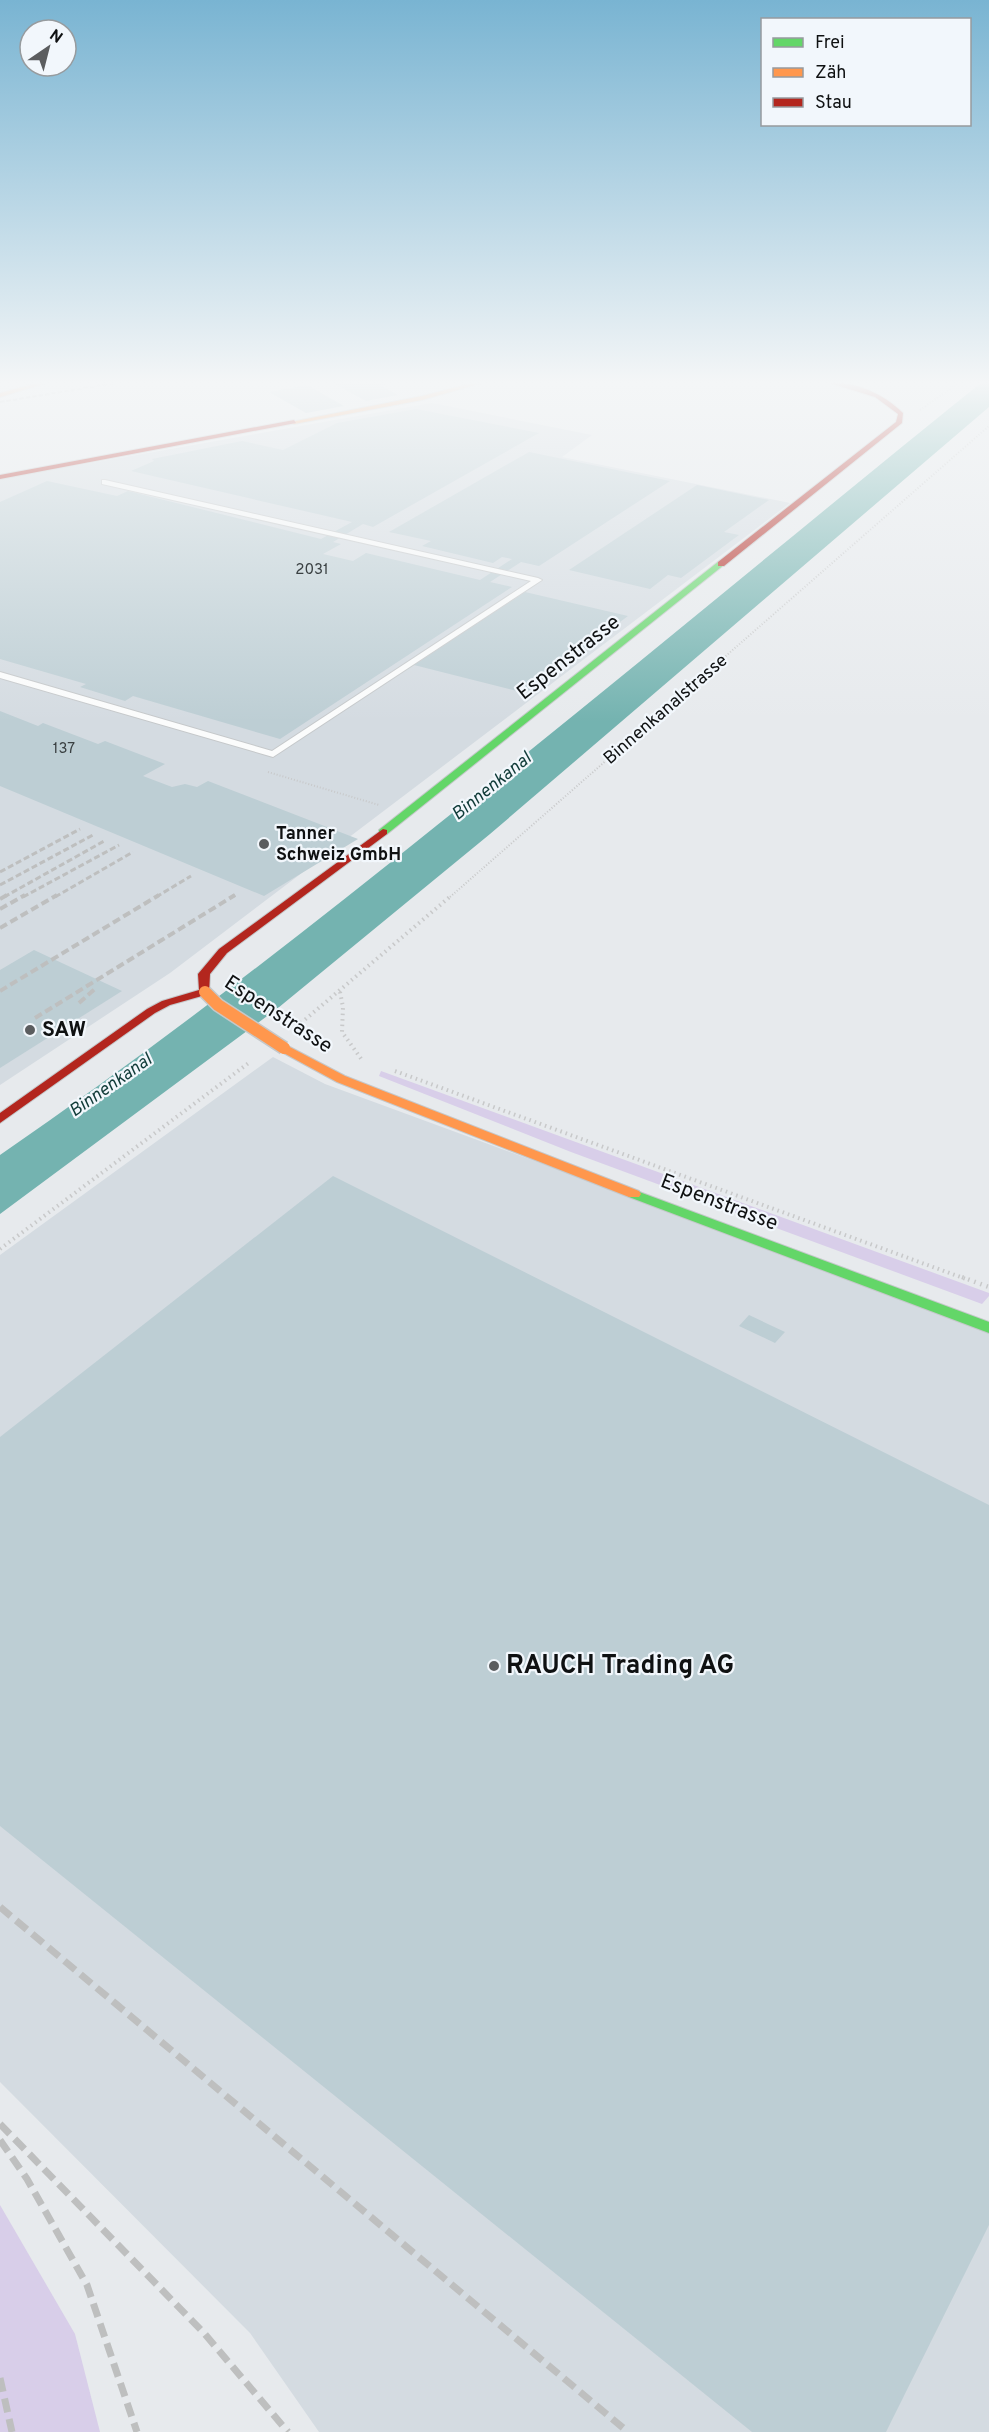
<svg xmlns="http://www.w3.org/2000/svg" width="989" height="2432" viewBox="0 0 989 2432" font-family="Overpass,sans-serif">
<rect width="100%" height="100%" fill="#e7eaed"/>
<g fill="#d4dbe1">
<path d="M432,403l160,32 -30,22 228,46 -620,470 -170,112v-606z"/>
<path d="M273,1057l52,27 664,244v1104h-670l-69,-99 -250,-251v-827z"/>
</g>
<g fill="#d8cee9">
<path d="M381,1071l608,222v3l-7,8 -411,-152 -192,-76z"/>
<path d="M0,2205l75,129 25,98h-100z"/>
</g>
<path fill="#74b3b0" d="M982,382h7v25l-499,427 -212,174 -278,206v-59c150,-103 294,-215 436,-329 183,-146 364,-297 546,-444z"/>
<g fill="#bdced4">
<path d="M331,382h49l5,2 -5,1 18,10 -32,6z"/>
<path d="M307,385l37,21 -38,7 -37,-21z"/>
<path d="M416,409l123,24 -166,94 -10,-3 -30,18 8,2 -18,10 30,7 13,-8 114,27 32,-21 -10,-2 -9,6 -71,-17 9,-5 -42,-9 140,-80 141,29 -131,85 -18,-4 -31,20 22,5 -232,152 -147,-43 -8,5 -45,-14 6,-3 -86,-25v-157l47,-21 70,15 11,-5 193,48 31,-17 -221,-51 23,-10 -2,-2 90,-18 41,9 54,-27z"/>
<path d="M697,485l72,15 -45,32 15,3 -58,43 -13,-3 -18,14 -81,-19z"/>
<path d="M525,592l103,24 -103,77 -111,-28z"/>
<path d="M0,711l38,15 5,-3 55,21 7,-3 60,23 -22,12 29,11 13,-3 12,3 11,-6 150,58 -94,57 -264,-110z"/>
<path d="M34,950l88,41 -122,77v-98z"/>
<path d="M333,1176l656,329v720l-103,207h-134l-752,-606v-389z"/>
<path d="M749,1315l36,17 -10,11 -36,-17z"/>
</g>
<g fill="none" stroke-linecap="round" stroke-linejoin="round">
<g stroke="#c5c8ca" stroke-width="2">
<path id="lane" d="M105,480l433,98 4,2 -269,177 -273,-79v-6l272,79 259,-170 -429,-97v-4z"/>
</g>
<g stroke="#c5c8ca" stroke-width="2">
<g id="fast">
<path d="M718,562l7,2 -338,270h-8v-4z"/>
<path d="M634,1190l355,132v11l-360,-136 -2,-3 2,-3z"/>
</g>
</g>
<g stroke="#c5c8ca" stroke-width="2">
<g id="slow">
<path d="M41,382h9l-50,15v-4z"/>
<path d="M476,382h10l-64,18 -128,24 -3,-2 131,-26z"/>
<path d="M284,1044l61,32 294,115 2,3 -2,3h-10l-292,-115 -57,-31 -2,-3z"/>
</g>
</g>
<g stroke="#c5c8ca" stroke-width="2">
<g id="jam">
<path d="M826,382c28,-1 57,11 77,31l-1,10 -178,143h-6v-4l178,-140 2,-8 -23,-17z"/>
<path d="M294,420l2,3 -296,56v-4z"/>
<path d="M383,829l4,1v4l-160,119 -17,21 -1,20 -39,11 -15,8 -155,110v-10l147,-104 15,-8 37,-11 -1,-16 21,-25z"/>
</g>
</g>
<g stroke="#c8c9ca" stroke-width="2" stroke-dasharray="1 2" stroke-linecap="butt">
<path d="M920,410l40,-28"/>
<path d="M268,772l111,33"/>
<path d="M450,897l539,-471"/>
</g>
<g stroke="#c8c9ca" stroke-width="4" stroke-dasharray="1.5 4" stroke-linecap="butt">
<path d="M340,992l3,15 -1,25 20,28"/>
<path d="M301,1023l151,-128"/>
<path d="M395,1071l571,208"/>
<path d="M0,1249l250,-187"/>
</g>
<path stroke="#c8c9ca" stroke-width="4.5" stroke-dasharray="1.5 5" stroke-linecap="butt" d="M962,1277l27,10"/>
<use href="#lane" fill="#fbfcfc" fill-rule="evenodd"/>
<use href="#fast" fill="#63d668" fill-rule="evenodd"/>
<use href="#slow" fill="#ff974d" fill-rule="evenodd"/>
<use href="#jam" fill="#b3261e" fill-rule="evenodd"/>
<path stroke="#bebfbf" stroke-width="2" stroke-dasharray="4.5 2" stroke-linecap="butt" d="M0,402l122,-20"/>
<g stroke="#bebfbf" stroke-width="3" stroke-dasharray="6 3" stroke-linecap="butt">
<path d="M0,872l80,-43"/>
<path d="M0,885l93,-50"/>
<path d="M4,897l102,-57"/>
<path d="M23,897l96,-52"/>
<path d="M55,897l78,-45"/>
<path d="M156,897l35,-21"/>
<path d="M232,897l3,-2"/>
</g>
<g stroke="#bebfbf" stroke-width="4" stroke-dasharray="8 4" stroke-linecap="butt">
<path d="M0,899l7,-4"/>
<path d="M0,909l25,-14"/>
<path d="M0,928l57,-33"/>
<path d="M0,991l159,-96"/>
<path d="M79,1003l17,-15"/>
<path d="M35,1018l200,-123"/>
</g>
<g stroke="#bebfbf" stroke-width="7" stroke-dasharray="14 7" stroke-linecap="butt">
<path d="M0,1907l628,525"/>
<path d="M0,2124l204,209 84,99"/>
<path d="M0,2140l27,39 60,106 50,147"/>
<path d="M0,2378l12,54"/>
</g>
<g stroke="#c5c8ca" stroke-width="15" stroke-linecap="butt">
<path id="slow-bridge" d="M205,992l13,13 66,43"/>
</g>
<use href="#slow-bridge" stroke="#ff974d" stroke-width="12"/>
</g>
<linearGradient id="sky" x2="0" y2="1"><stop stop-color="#79b4d2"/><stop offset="0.53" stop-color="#f4f6f7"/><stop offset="1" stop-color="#f4f6f7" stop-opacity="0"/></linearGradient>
<rect width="989" height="722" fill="url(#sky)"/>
<g fill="#5b5d5f" stroke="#f2f7fc" stroke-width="2">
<circle cx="264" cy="844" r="6"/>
<circle cx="30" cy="1030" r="6"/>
<circle cx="494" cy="1666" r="6"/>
</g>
<g text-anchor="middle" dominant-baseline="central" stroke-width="4.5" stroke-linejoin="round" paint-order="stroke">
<g font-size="15" fill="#3a4042">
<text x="312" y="570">2031</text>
<text x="64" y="749">137</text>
</g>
<g font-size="18" fill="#0f1112" stroke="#f2f7fc">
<text transform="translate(666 710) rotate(-41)">Binnenkanalstrasse</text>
</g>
<g font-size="18" font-style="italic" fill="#103b38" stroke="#f2f7fc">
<text transform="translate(492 787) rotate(-39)">Binnenkanal</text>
<text transform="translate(111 1086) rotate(-35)">Binnenkanal</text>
</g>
<g font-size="18" font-weight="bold" fill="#0f1112" stroke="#f2f7fc" text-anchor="start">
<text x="276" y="834">Tanner<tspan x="276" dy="21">Schweiz GmbH</tspan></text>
</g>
<g font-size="21" fill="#0f1112" stroke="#f2f7fc">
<text transform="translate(569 658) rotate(-38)">Espenstrasse</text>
<text transform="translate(278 1015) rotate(33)">Espenstrasse</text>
<text transform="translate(719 1203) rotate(21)">Espenstrasse</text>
</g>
<g font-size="21" font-weight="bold" fill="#0f1112" stroke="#f2f7fc" text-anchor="start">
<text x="42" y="1030">SAW</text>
</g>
<g font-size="26" font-weight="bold" fill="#0f1112" stroke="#f2f7fc" text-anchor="start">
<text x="506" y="1666">RAUCH Trading AG</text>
</g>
</g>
<rect x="761" y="18" width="210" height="108" fill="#f2f7fc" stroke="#979b9e" stroke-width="1.5"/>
<rect x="773" y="38" width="30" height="9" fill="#63d668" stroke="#979b9e" stroke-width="1.5"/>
<text x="815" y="48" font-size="18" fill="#0f1112">Frei</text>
<rect x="773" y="68" width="30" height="9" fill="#ff974d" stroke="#979b9e" stroke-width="1.5"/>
<text x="815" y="78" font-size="18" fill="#0f1112">Zäh</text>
<rect x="773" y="98" width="30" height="9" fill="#b3261e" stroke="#979b9e" stroke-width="1.5"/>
<text x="815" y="108" font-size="18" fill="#0f1112">Stau</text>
<g transform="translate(48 48) rotate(35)"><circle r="28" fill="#f2f7fc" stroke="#979b9e" stroke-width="1.5"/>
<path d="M0-4.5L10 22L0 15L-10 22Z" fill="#5b5d5f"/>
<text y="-9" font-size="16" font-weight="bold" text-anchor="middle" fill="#0f1112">N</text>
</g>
</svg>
